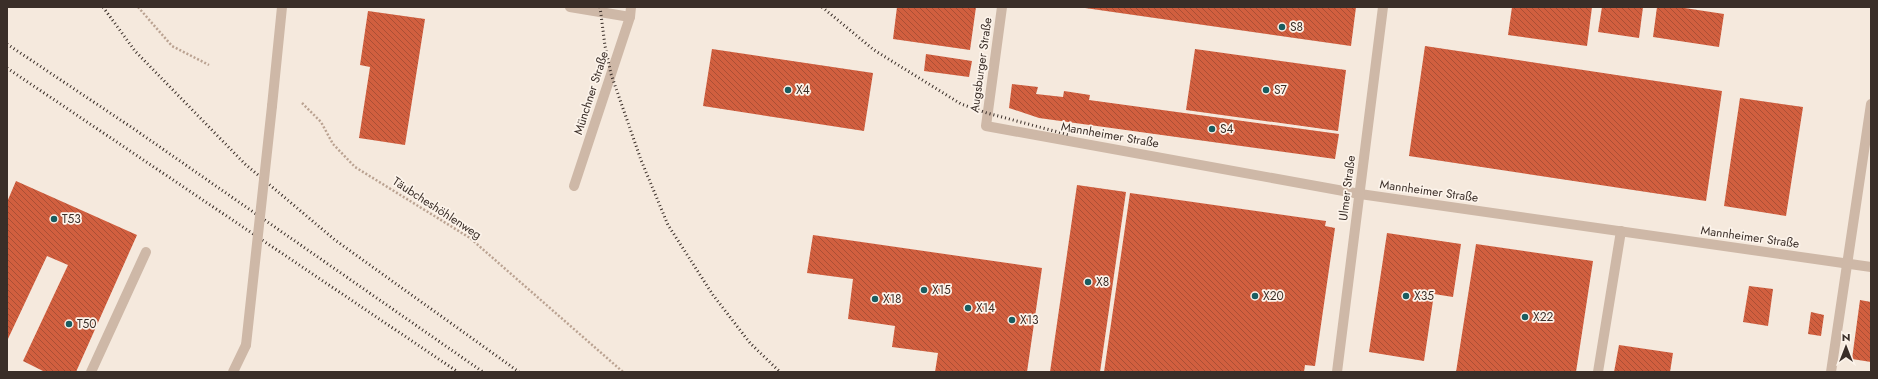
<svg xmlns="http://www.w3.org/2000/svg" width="1878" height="379" viewBox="0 0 1878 379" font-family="Jost,sans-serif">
<defs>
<pattern id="building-back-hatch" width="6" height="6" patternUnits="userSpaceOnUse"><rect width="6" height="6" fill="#d15f3f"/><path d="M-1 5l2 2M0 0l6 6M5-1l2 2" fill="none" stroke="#ab4f35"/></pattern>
</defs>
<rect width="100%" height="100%" fill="#f5e9dd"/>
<g fill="url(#building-back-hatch)">
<path d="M897,7h79l-6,43 -77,-11z"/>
<path d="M1078,7h278l-5,39z"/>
<path d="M1512,7h80l-5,39 -79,-11z"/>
<path d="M1602,7h41l-4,31 -41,-6z"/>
<path d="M1657,7h21l46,7 -5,33 -66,-10z"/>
<path d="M368,11l57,8 -20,126 -46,-7 11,-71 -10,-2z"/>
<path d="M1425,46l297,45 -16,110 -297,-45z"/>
<path d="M712,49l161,24 -9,58 -161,-25z"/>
<path d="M1195,49l151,21 -8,61 -152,-21z"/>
<path d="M926,54l46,7 -3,16 -45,-6z"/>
<path d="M1012,84l26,3 -2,7 27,3 1,-6 26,4 -1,5 250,34 -4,25 -296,-41 -30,-10z"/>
<path d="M1740,98l63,9 -17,109 -62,-10z"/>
<path d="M16,181l121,54 -61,137h-31l-22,-11 45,-96 -21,-9 -40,85v-139z"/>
<path d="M1077,185l49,7 -26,180h-50z"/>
<path d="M1130,193l196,28 -1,5 10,2 -20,138 -10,-1 -1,7h-200z"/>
<path d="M1387,233l74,11 -8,53 -19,-3 -10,67 -55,-9z"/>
<path d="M813,235l229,33 -15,104h-92l3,-19 -46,-6 3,-21 -47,-7 5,-40 -46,-6z"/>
<path d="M1476,244l117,17 -17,111h-120z"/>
<path d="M1749,286l24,3 -5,37 -25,-4z"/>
<path d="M1860,300l11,2v60l-19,-3z"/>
<path d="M1811,312l13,3 -3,21 -13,-2z"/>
<path d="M1619,345l54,8 -3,19h-56z"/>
</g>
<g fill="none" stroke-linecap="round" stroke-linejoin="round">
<g stroke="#baa291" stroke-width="2.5" stroke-dasharray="2 2" stroke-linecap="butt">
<path d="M138,7l34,39 37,19"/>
<path d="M302,103l19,19 12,22 22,23 115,71 153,134"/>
</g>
<g stroke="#ceb8a7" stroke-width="10">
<path d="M570,7l60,10"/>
<path d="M1002,7l-16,119 374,68 511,73"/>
<path d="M272,106l10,-99"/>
<path d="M574,186l56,-169 1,-10"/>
<path d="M91,372l55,-120"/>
<path d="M233,372l13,-27"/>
<path d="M1337,372l46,-365"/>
<path d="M1598,372l23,-141"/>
<path d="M1831,372l40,-268"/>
</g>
<g stroke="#3a2e28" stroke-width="3" stroke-dasharray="1 3" stroke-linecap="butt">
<path d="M103,7l32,44 110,113 90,76 184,132"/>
<path d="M600,7l5,39 6,28 30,86 27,65 45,70 37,48 30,29"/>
<path d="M822,7l52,43 87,54 26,9 82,22"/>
<path d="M7,44l127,85 349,243"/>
<path d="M7,68l451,304"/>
</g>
<path stroke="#ceb8a7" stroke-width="10" d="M246,345l26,-239"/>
</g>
<g fill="#195d60" stroke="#fcf3ea" stroke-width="1.5">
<circle cx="1282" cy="27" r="4"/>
<circle cx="788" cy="90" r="4"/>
<circle cx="1266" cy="90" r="4"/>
<circle cx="1212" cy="129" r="4"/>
<circle cx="54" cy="219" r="4"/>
<circle cx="1088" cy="282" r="4"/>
<circle cx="924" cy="290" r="4"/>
<circle cx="1255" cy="296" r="4"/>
<circle cx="1406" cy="296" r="4"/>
<circle cx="875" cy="299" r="4"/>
<circle cx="968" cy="308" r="4"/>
<circle cx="1525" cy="317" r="4"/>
<circle cx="1012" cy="320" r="4"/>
<circle cx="69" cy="324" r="4"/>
</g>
<g text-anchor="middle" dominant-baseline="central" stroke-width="3.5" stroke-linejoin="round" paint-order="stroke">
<g font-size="12" fill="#3a2e28" stroke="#fcf3ea" text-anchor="start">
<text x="1290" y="27">S8</text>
<text x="796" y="90">X4</text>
<text x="1274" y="90">S7</text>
<text x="1220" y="129">S4</text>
<text x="62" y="219">T53</text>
<text x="1096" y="282">X8</text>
<text x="932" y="290">X15</text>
<text x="1263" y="296">X20</text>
<text x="1414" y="296">X35</text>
<text x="883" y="299">X18</text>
<text x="976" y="308">X14</text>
<text x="1533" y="317">X22</text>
<text x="1020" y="320">X13</text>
<text x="77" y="324">T50</text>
</g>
<g font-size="12" fill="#3a2e28" stroke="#fcf3ea">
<text transform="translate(981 65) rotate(-82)">Augsburger Straße</text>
<text transform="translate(591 93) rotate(-72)">Münchner Straße</text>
<text transform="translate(1110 135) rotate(10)">Mannheimer Straße</text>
<text transform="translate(1347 188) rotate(-83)">Ulmer Straße</text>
<text transform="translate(1429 191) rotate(8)">Mannheimer Straße</text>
<text transform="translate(437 208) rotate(33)">Täubcheshöhlenweg</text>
<text transform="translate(1750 237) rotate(8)">Mannheimer Straße</text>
</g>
</g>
<rect width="1878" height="379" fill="none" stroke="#3a2e28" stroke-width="16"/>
<g transform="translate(1846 347)" stroke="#fcf3ea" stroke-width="3" paint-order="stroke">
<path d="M0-3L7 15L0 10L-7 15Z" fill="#3a2e28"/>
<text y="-6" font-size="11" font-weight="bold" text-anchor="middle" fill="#3a2e28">N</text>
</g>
</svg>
